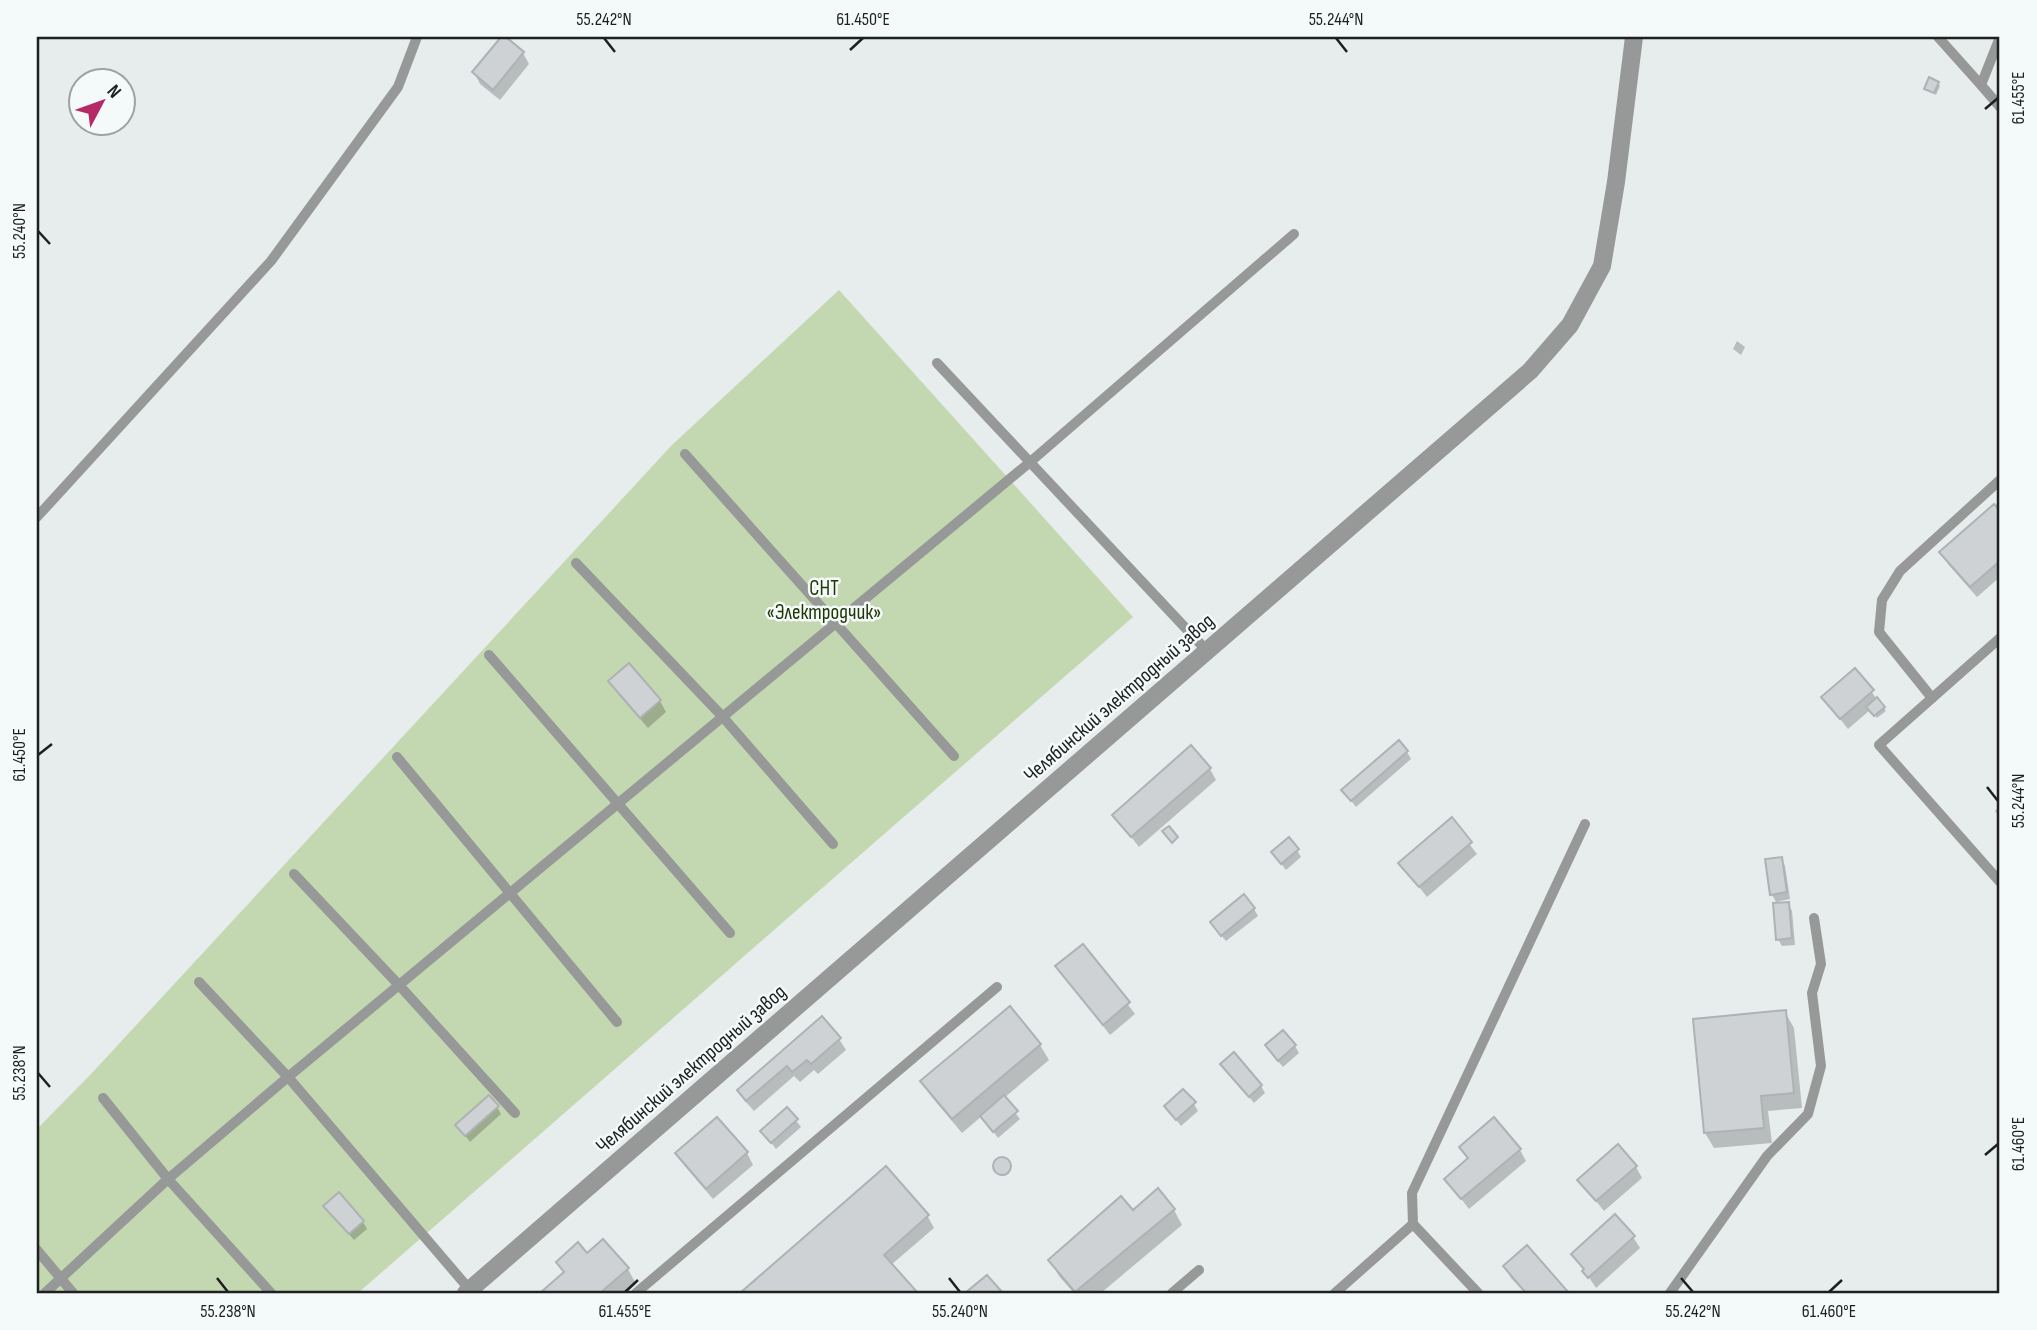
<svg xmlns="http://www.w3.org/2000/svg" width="2037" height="1330" viewBox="0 0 2037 1330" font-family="'Sofia Sans Condensed',sans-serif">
<rect width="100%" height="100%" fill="#e7ecec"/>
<path fill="#c3d8b1" d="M839,290l294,327 -775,676h-321v-164l55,-56 580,-628z"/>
<g fill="#0003">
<path d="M503,37l20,16 6,11 -29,36 -20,-16 -6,-12z"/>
<path d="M1938,83l2,3 -4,9 -10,-7z"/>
<path d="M1737,341l8,6 -4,8 -8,-6z"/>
<path d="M2000,501v76l-23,20 -29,-33 -7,-11 58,-42 -3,-7z"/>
<path d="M628,665l32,36 6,11 -18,16 -31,-36 -7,-11z"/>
<path d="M1855,670l31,41 -9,7 -7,-8 -22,19 -25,-32z"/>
<path d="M1407,752l4,7 -55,48 -8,-10z"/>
<path d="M1210,769l6,11 -77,67 -25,-32z"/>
<path d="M1999,806l1,1v12l-5,-8z"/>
<path d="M1451,820l26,34 -50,43 -27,-34z"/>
<path d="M1297,850l4,7 -15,13 -13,-17z"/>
<path d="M1781,858l4,8 5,33 -14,3 -4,-7z"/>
<path d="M1788,904l4,7 3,34 -13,1 -4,-7z"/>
<path d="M1254,909l4,7 -32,25 -10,-12z"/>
<path d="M1083,946l52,68 -25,21 -53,-69z"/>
<path d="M1010,1009l30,36 9,15 -45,38 16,21 -22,19 -16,-22 -20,17 -31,-37 -8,-15z"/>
<path d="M1785,1012l9,16 8,80 -34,3 4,32 -58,5 -9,-15z"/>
<path d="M839,1039l7,11 -28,24 -4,-4 -14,12 -6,-6 -40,35 -9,-10 -6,-11z"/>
<path d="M1295,1046l4,7 -16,14 -12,-14z"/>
<path d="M1222,1064l39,22 4,7 -11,10z"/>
<path d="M1194,1104l4,7 -17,15 -15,-20z"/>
<path d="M497,1107l4,7 -31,28 -13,-17z"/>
<path d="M787,1109l14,18 -25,22 -14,-18z"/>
<path d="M717,1119l30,34 6,12 -40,34 -29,-34 -7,-11z"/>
<path d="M1461,1148l59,2 6,11 -57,48 -23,-30 22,-19z"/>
<circle cx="1003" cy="1168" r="8"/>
<path d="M1636,1167l6,11 -38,33 -25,-31z"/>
<path d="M886,1168l42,49 6,11 -43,37 25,28h-173z"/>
<path d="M325,1207l38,15 4,7 -13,11z"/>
<path d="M1174,1210l8,15 -81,68h-27l-15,-17 -9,-16z"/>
<path d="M1633,1237l7,11 -44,40 -22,-33z"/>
<path d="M1527,1248l40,45h-42l-14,-15 -6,-11z"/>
<path d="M587,1255l41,14 8,15 -10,9h-83l22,-19 -7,-12z"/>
</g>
<g fill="#ced2d4" stroke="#aeb2b4" stroke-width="2">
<path d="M501,37h5l18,15 -31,38 -21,-18z"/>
<path d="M1929,77l10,5 -5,11 -10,-4z"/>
<path d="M1994,504l6,7v50l-30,26 -31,-35z"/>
<path d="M629,663l32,37 -21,18 -32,-37z"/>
<path d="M1855,668l19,22 -34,29 -19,-22z"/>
<path d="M1877,697l8,10 -11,9 -8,-9z"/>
<path d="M1399,740l9,11 -57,50 -10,-11z"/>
<path d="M1191,745l20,23 -80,69 -19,-22z"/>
<path d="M1452,817l20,25 -53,45 -21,-24z"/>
<path d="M1169,826l9,11 -6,6 -10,-12z"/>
<path d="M1289,837l10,12 -18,15 -10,-12z"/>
<path d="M1782,857l5,35 -17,3 -5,-36z"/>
<path d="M1244,894l11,14 -34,28 -11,-14z"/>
<path d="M1789,902l3,36 -16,2 -3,-37z"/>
<path d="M1083,944l47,58 -27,23 -48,-59z"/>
<path d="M1010,1006l31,38 -89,75 -32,-38z"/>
<path d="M1786,1010l8,83 -33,3 3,32 -60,5 -11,-114z"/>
<path d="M822,1016l19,22 -30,26 -4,-4 -15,12 -5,-6 -41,35 -9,-11z"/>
<path d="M1283,1030l13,15 -18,16 -13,-16z"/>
<path d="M1234,1052l28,33 -13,12 -29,-33z"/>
<path d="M1183,1089l13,13 -20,18 -12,-14z"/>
<path d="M489,1095l10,11 -34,30 -10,-11z"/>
<path d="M1004,1095l14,16 -25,21 -13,-16z"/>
<path d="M787,1107l11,12 -27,24 -11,-12z"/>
<path d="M717,1117l31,35 -42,37 -31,-36z"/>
<path d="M1494,1117l27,32 -60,50 -17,-20 24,-21 -9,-11z"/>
<path d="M1618,1144l19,22 -41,35 -19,-21z"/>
<circle cx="1002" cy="1166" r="9"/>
<path d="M886,1166l43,49 -45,40 34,38h-178z"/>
<path d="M1158,1188l17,21 -100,83 -27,-32 73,-64 12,14z"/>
<path d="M339,1192l25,29 -15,13 -26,-28z"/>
<path d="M1615,1214l20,22 -47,42 -6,-7 2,-2 -13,-15z"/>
<path d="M603,1239l26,29 -29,25h-60l24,-21 -8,-10 22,-20 9,11z"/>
<path d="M1527,1245l42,48h-43l-23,-27z"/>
<path d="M987,1275l16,18h-38z"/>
</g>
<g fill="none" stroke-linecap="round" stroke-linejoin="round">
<g stroke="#979998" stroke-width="10">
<path d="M1938,37l43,48"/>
<path d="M2000,37l-19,48 19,22"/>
<path d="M937,363l271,289"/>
<path d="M685,454l269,302"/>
<path d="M37,517l234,-256 127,-174 19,-50"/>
<path d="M576,563l146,153 111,128"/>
<path d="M2000,638l-121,107 121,137"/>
<path d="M489,655l241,278"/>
<path d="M1932,698l-53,-66 3,-32 18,-29 100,-91"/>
<path d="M397,757l220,265"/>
<path d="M294,874l104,110 117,129"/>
<path d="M199,982l89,95 182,213"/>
<path d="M103,1098l65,81 103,114"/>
<path d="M37,1250l36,43"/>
<path d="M45,1293l123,-114 120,-102 741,-614 265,-229"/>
<path d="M636,1293l361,-306"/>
<path d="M1172,1293l27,-23"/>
<path d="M1335,1293l78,-69"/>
<path d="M1478,1293l-65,-69 -1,-31 173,-369"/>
<path d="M1670,1293l97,-137 41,-42 13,-48 -9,-73 9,-29 -7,-46"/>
</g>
<path stroke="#979998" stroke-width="18" d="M466,1293l1064,-922 40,-46 32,-59 14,-84 18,-145"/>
</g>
<path fill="none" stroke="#1e1f1f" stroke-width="2.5" d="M604,38l11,14M1336,38l11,14M850,50l13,-12M1985,109l13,-11M38,231l12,13M38,755l14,-11M1987,787l11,14M38,1073l12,14M1985,1155l13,-11M217,1278l11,14M949,1278l11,14M1681,1278l12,14M625,1292l13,-12M1829,1292l13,-12"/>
<g text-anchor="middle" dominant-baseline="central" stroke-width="5" stroke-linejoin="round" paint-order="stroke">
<g font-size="21" fill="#203603" stroke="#f4f9f9">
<text x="824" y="588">СНТ<tspan x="824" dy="24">«Электродчик»</tspan></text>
</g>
<g font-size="21" fill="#1e1f1f" stroke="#f4f9f9">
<text transform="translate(1119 698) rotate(-41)">Челябинский электродный завод</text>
<text transform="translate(691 1069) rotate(-41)">Челябинский электродный завод</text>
</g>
</g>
<rect width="2037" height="1330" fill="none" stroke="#f4f9f9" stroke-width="77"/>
<g transform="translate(102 102) rotate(49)"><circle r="33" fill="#f4f9f9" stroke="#9ea2a2" stroke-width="2"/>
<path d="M0-5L12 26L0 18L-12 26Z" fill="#b52a66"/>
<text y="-10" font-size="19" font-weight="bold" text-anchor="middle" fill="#1e1f1f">N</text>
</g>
<rect x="38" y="38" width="1960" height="1254" fill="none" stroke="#1e1f1f" stroke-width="2.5"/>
<g font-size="18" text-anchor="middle" fill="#1e1f1f">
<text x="604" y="25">55.242°N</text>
<text x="863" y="25">61.450°E</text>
<text x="1336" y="25">55.244°N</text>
<text transform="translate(2018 98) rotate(-90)" y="6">61.455°E</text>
<text transform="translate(19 231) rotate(-90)" y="6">55.240°N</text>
<text transform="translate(19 755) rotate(-90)" y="6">61.450°E</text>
<text transform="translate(2018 801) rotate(-90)" y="6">55.244°N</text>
<text transform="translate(19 1073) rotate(-90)" y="6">55.238°N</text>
<text transform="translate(2018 1144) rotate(-90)" y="6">61.460°E</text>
<text x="228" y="1317">55.238°N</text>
<text x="625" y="1317">61.455°E</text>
<text x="960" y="1317">55.240°N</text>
<text x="1693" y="1317">55.242°N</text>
<text x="1829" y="1317">61.460°E</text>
</g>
</svg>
